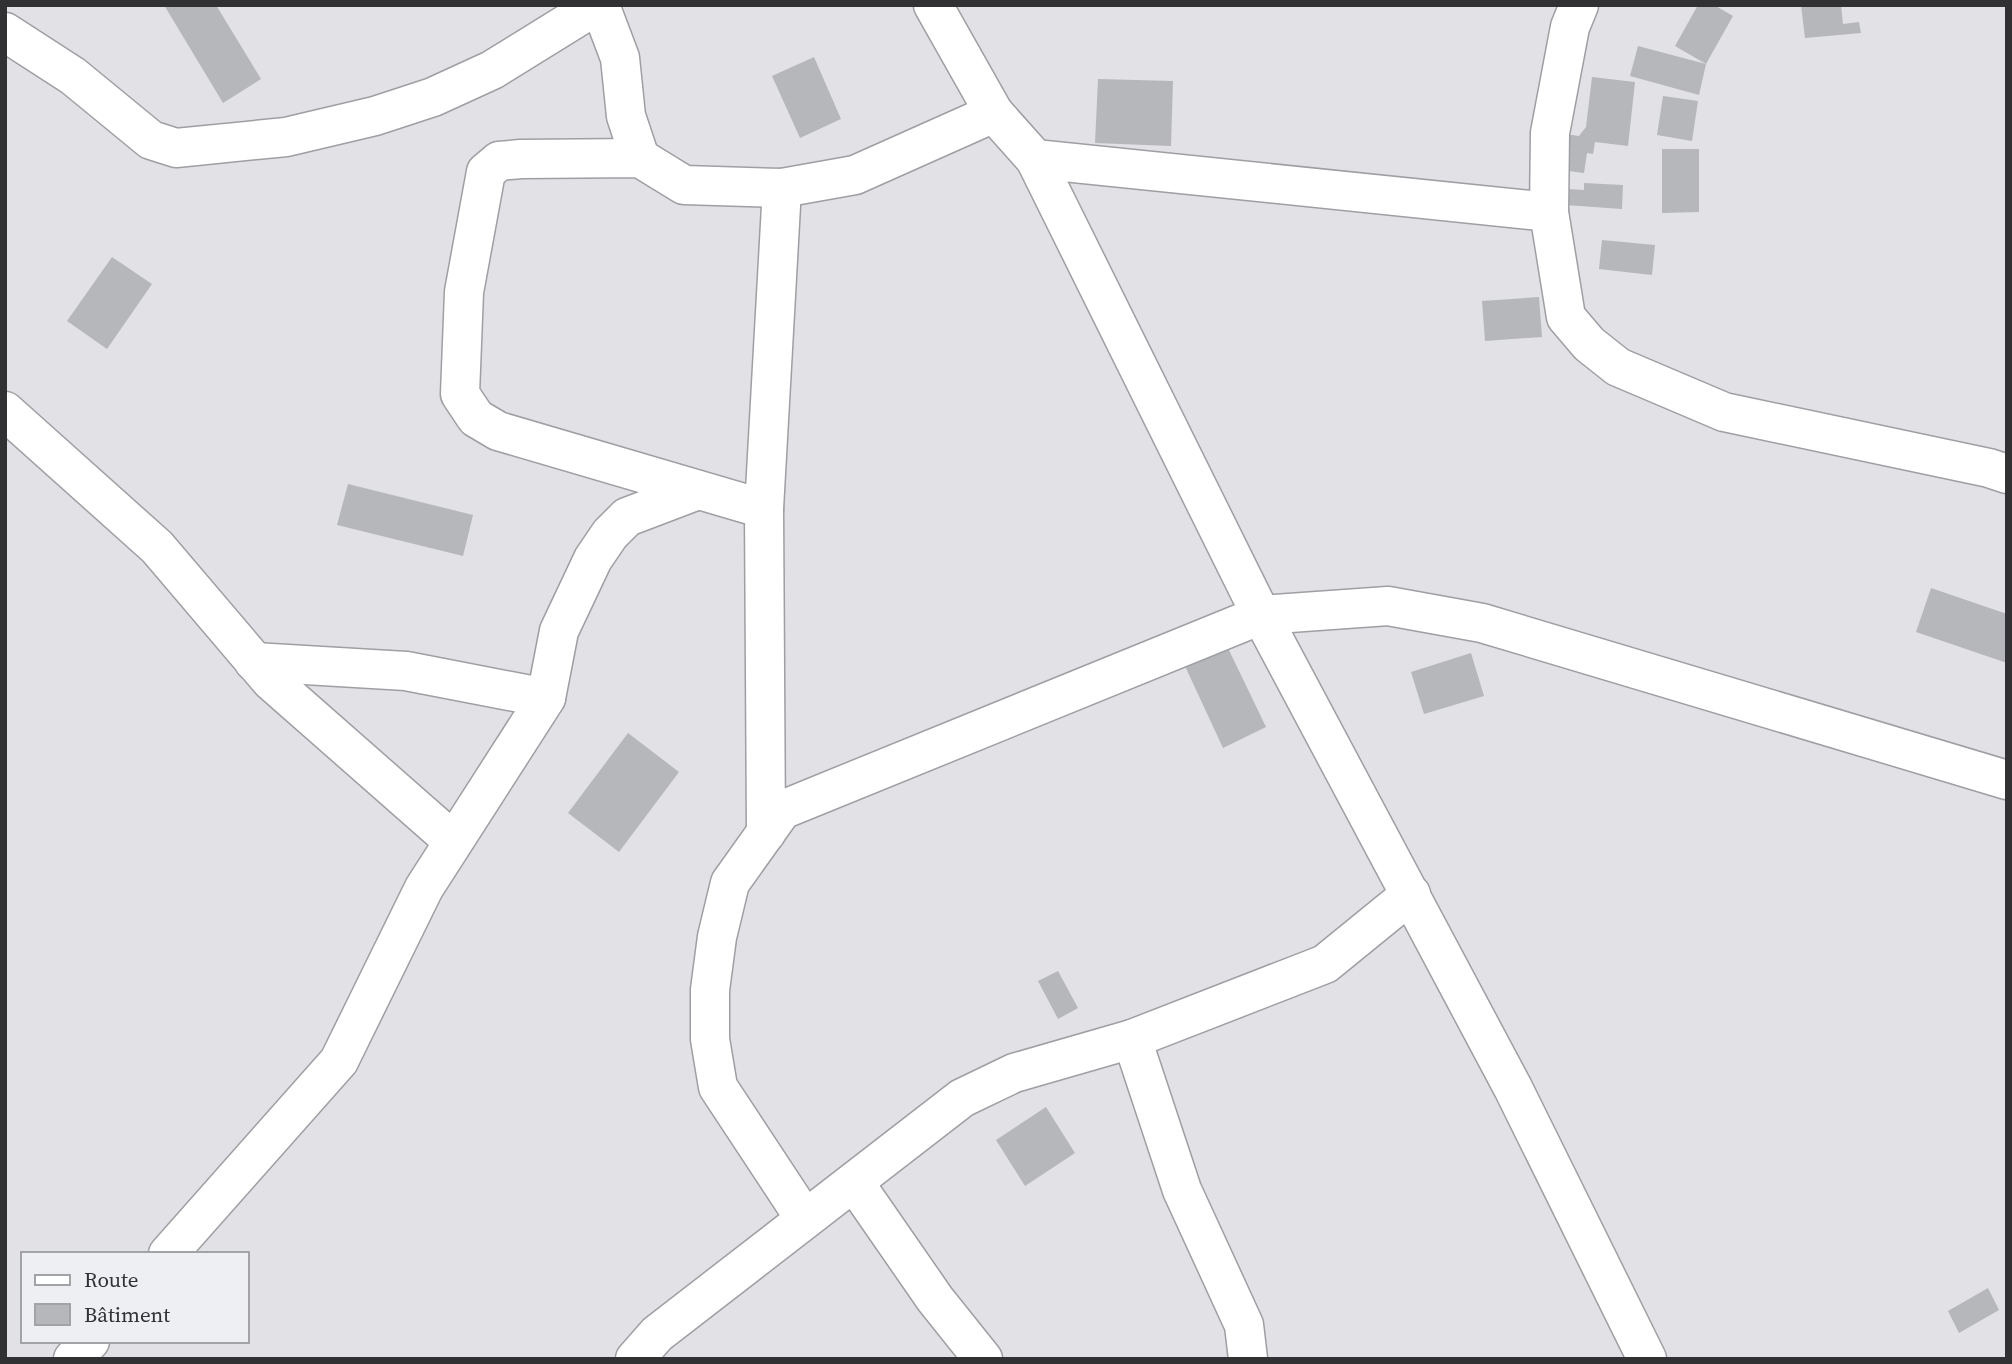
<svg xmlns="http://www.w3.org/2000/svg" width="2012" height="1364" viewBox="0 0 2012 1364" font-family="'Source Serif 4',serif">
<rect width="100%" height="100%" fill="#e1e1e6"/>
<g fill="#b6b7bb">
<path d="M164,5h52l45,74 -38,24z"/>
<path d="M1698,5h16l19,11 -27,48 -7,31 -69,-19 8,-30 68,18 -31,-18z"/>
<path d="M1801,5h40l2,19 16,-2 2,11 -56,5z"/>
<path d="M814,57l27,62 -41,19 -28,-62z"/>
<path d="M1592,77l43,5 -7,64 -33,-4 -2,12 -6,-1 -3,20 -23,-3 4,-36 14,2 7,-9z"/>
<path d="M1098,79l75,2 -2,65 -76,-3z"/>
<path d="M1663,96l35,5 -6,40 -35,-6z"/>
<path d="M1662,149h37v63l-37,1z"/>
<path d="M1584,183l39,2 -1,24 -57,-4 1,-16 18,1z"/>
<path d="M1602,240l53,5 -3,30 -53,-6z"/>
<path d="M112,257l40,27 -45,65 -40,-28z"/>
<path d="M1539,297l3,40 -57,4 -3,-40z"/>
<path d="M348,484l125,31 -10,41 -126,-31z"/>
<path d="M1931,588l76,26v49l-91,-31z"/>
<path d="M1227,646l39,81 -43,21 -38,-82z"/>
<path d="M1471,653l13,43 -60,18 -13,-42z"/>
<path d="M628,733l51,39 -60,80 -51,-39z"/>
<path d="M1058,971l20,37 -20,11 -20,-38z"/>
<path d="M1046,1107l29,46 -50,33 -29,-46z"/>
<path d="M1988,1288l11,22 -40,23 -11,-22z"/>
</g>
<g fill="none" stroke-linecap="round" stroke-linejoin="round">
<g stroke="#9e9fa3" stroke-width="41">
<g id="minor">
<path d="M600,5l20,53 6,58 14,42"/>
<path d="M933,5l61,108 41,46 226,456 252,473 134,271"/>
<path d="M1579,5l-9,22 -20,106 -1,79 17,105 23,27 29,23 106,45 265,56 18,6"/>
<path d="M5,32l68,44 78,64 25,8 110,-11 89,-21 58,-19 59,-27 105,-65"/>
<path d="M1035,159l514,53"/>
<path d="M5,411l152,136 114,134 182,160"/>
<path d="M764,509l-266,-78 -22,-13 -16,-24 4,-102 22,-120 13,-11 22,-2 119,-1 44,27 98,3 73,-13 139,-62"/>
<path d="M254,662l152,9 140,27"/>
<path d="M766,833l-2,-324 18,-321"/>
<path d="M1132,1039l50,151 62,135 4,34"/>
<path d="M854,1182l81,117 48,60"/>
<path d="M805,1219l-87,-132 -8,-48v-49l7,-53 13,-54 52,-73 479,-195 127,-9 94,17 525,157"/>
<path d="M168,1254l171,-193 85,-173 122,-190 13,-67 34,-72 17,-25 17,-17 71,-27"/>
<path d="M73,1359l17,-18"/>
<path d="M635,1359l22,-25 305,-236 52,-25 118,-34 193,-75 86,-70"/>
</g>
</g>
<use href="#minor" stroke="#fff" stroke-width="38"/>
</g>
<rect width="2012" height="1364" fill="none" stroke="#313133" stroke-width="14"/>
<rect x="21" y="1252" width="228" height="91" fill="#eeeff3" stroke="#a2a3a6" stroke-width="2"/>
<rect x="35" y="1275" width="35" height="10" fill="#ffffff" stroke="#a2a3a6" stroke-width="2"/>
<text x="84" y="1287" font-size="21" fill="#313133">Route</text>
<rect x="35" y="1304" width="35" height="21" fill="#b6b7bb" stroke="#a2a3a6" stroke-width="2"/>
<text x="84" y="1322" font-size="21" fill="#313133">Bâtiment</text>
</svg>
